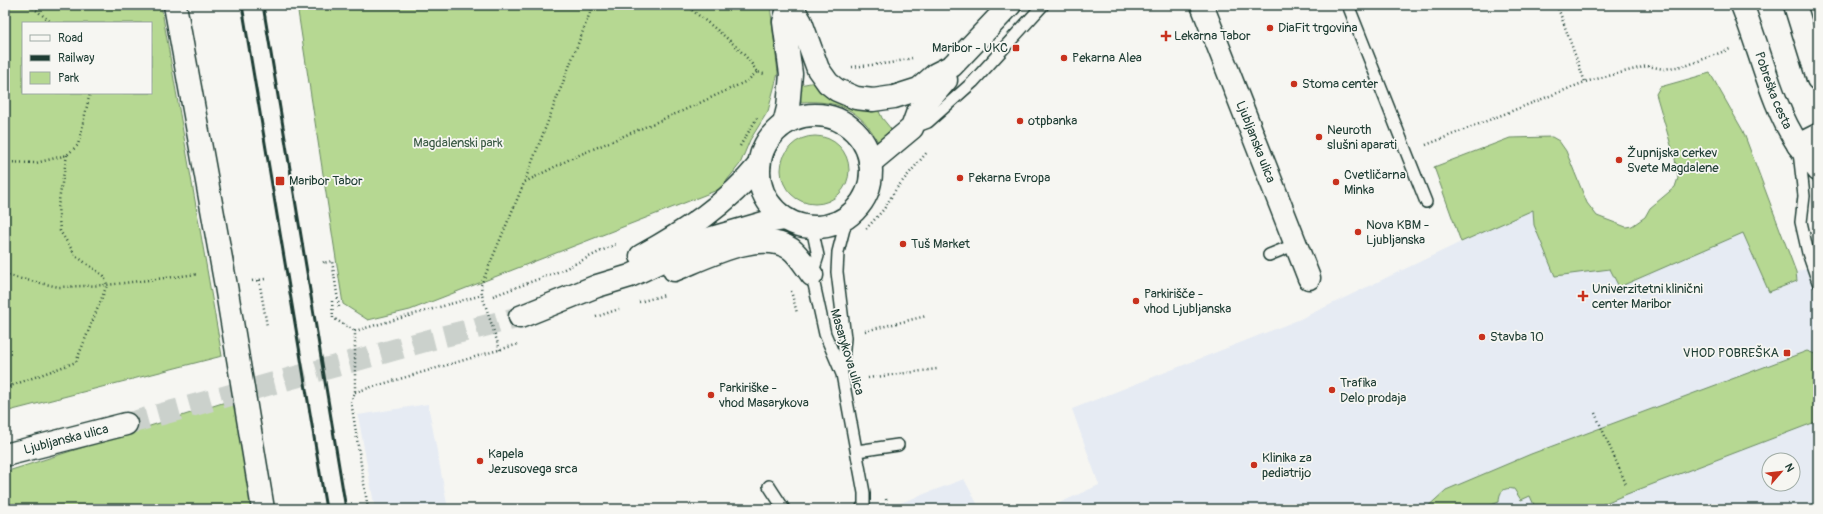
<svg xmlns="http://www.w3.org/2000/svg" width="1823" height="514" viewBox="0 0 1823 514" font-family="Pangolin,sans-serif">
<rect width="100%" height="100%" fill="#f6f6f2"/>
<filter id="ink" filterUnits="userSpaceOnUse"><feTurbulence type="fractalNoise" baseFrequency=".025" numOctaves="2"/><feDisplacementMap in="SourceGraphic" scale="8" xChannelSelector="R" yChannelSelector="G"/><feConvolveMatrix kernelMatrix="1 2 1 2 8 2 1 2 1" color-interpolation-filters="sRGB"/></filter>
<g filter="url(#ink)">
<g fill="#e6ebf3" fill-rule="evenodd">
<path d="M1710,73l33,58 53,141 22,-7v244h-772l53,-24 -27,-76 226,-89 163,-78 -27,-75 76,-29 42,-1 7,4 7,10 21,52 11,13 28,11 6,-1 13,-9 5,-9 25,-21 3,-9 -3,-19 -19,-65 4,-7zM1769,460h24v24h-24z"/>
<path d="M428,404l20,105h-73l-17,-94z"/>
<path d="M964,479l16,30h-84l-1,-4z"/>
</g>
<g fill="#b6d892" stroke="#6a8a63" fill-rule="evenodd">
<path d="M5,5h156l61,351 -217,56zM23,23h128v70h-128z"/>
<path d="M297,5h473l8,68 -10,38 -18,29 -10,24 -20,25 -310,121 -42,10 -25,-16z"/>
<path d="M1710,73l33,58 53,141 1,9 -28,11 -26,-59 -124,54 -9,-18 -55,7 -21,-51 -1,-15 -72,32 -27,-75 76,-29 42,-1 7,4 7,10 21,52 10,13 29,11 6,-1 13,-9 5,-9 25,-21 3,-9 -3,-19 -19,-65 4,-7z"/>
<path d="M816,82l62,27 4,9 9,11 -13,13c-17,-33 -41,-42 -77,-40l-2,-17z"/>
<circle cx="815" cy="170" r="34"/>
<path d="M1807,351l11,4v66l-191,73 -36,15h-63l6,-4 -4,-9 -9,4 -7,-11c-10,-2 -15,2 -15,13l-18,7h-56l21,-19 85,-36z"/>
<path d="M235,399l17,110h-247v-37z"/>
</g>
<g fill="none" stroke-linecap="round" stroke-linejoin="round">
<path stroke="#cbd1cc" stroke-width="22" stroke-dasharray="22 11" stroke-linecap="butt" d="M126,424l307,-85 87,-22"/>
<g stroke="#1f3d34" stroke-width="14">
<g id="service">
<path d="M1348,5l78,197"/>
<path d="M912,128l16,-6 45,-40 70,-77"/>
<path d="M1799,152l5,44 -3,26 7,31 10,29"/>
<path d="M812,228l6,28 -6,19 13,59 17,40 22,119v11l-3,5"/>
<path d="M1269,255l27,-11"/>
<path d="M842,371l3,-33 -8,-66 1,-20 9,-35"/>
<path d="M857,451l41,-6"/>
<path d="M769,486l15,23"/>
</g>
</g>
<g stroke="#1f3d34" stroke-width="25">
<g id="minor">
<path d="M175,5l51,281 37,223"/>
<path id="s1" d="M1202,5l107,273"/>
<path d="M1795,5l23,74"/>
<path d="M1798,145l20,-10"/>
</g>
</g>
<g stroke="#1f3d34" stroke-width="25">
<g id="tertiary">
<path d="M791,5l10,17 17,47 10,14 9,7 19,8 17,2 21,-3 25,-8 17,-15 16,-8 58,-61"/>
<path id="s2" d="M1742,5c18,44 30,102 57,141 6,9 13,16 19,24"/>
<circle cx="815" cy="171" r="56"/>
<path d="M784,124l4,-16 3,-34 -7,-52 5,-17"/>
<path d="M870,163l42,-35 5,-14 29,-34"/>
<path d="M641,256c44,-24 86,-52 118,-91"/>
<path d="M674,270c31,-12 86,-42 117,-21 8,6 15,18 21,26"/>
<path d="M520,317l77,-31 33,-10 78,-37 59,-17 18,-3"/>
<path id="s3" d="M5,455l121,-31"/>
</g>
</g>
<g stroke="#1f3d34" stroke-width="2.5" stroke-dasharray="1 3" stroke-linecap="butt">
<path d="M30,5l22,18"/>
<path d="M686,5c22,19 56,41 71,67l7,2"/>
<path d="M1557,5l28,77"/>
<path d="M852,67l39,-4 21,-5"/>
<path d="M1426,145l159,-63 62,-16 17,3 24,-4 42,-16"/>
<path d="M740,146l17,-28"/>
<path d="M5,162l31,1 31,-8 11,-10 12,-52"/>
<path d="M525,182l47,-24 108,-46 67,-31 10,-9"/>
<path d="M866,229l18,-20 12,-20 32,-38"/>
<path d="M324,262l-1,1 9,-2 7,46"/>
<path d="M5,274l12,4 42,9 48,-2 91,-11"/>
<path d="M259,280l8,46"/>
<path d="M252,281l13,-2"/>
<path d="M791,291l6,22"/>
<path d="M493,296l67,-25 58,-28"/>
<path d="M332,301l1,17 22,13"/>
<path d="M639,302l26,-7"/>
<path d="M596,317l23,-8"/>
<path d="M865,331l61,-15"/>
<path d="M500,350l-18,-55 -1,-10 43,-102 69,-178"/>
<path d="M868,378l69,-9"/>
<path d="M5,388l71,-26 31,-77 -3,-9 -28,-20 -16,-25 -2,-25 9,-51"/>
<path d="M355,392l164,-48"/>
<path d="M1595,413l31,71"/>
<path d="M886,499l2,10"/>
<path d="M368,509l-17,-108 4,-9v-61l127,-36"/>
</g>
<use href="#service" stroke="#f6f6f2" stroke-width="11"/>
<use href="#minor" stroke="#f6f6f2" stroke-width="22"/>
<use href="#tertiary" stroke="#f6f6f2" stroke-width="22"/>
<g stroke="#1f3d34" stroke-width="3">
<path d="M242,5l84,504"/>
<path d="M263,5l83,504"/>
</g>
</g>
</g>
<g fill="#c8321e" stroke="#f6f6f2" stroke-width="1.5">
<circle cx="1270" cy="28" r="4"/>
<path d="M1164 30h4v4h4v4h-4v4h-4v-4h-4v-4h4z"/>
<rect x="1012" y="44" width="8" height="8" rx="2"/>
<circle cx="1064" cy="58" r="4"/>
<circle cx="1294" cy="84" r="4"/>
<circle cx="1020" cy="121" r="4"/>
<circle cx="1319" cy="137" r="4"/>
<circle cx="1619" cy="160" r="4"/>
<circle cx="960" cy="178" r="4"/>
<rect x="275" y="176" width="10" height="10" rx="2"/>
<circle cx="1336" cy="182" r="4"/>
<circle cx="1358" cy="232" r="4"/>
<circle cx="903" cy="244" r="4"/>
<path d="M1581 290h4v4h4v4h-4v4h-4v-4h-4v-4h4z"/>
<circle cx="1136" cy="301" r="4"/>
<circle cx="1482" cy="337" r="4"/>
<rect x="1783" y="349" width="8" height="8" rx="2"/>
<circle cx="1332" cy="390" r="4"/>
<circle cx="711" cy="395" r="4"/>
<circle cx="480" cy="461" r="4"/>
<circle cx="1254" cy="465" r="4"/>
</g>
<g text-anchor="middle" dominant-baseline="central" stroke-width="3.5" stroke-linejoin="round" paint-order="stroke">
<g font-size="13" fill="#1f3d34" stroke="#f6f6f2" text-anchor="start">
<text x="1278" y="28">DiaFit trgovina</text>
<text x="1174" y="36">Lekarna Tabor</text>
<text x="1008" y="48" text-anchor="end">Maribor - UKC</text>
<text x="1072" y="58">Pekarna Alea</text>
<text x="1302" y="84">Stoma center</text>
<text x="1028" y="121">otpbanka</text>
<text x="1327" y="130">Neuroth<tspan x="1327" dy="15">slušni aparati</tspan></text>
<text x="1627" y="153">Župnijska cerkev<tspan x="1627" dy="15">Svete Magdalene</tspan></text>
<text x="1344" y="175">Cvetličarna<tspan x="1344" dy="15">Minka</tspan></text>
<text x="968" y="178">Pekarna Evropa</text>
<text x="289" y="181">Maribor Tabor</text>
<text x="1366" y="225">Nova KBM -<tspan x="1366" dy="15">Ljubljanska</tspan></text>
<text x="911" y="244">Tuš Market</text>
<text x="1592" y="289">Univerzitetni klinični<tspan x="1592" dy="15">center Maribor</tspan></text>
<text x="1144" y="294">Parkirišče -<tspan x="1144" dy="15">vhod Ljubljanska</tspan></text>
<text x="1490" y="337">Stavba 10</text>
<text x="1779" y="353" text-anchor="end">VHOD POBREŠKA</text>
<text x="1340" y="383">Trafika<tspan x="1340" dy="15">Delo prodaja</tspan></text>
<text x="719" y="388">Parkiriške -<tspan x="719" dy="15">vhod Masarykova</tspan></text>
<text x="488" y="454">Kapela<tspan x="488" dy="15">Jezusovega srca</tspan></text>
<text x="1262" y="458">Klinika za<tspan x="1262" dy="15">pediatrijo</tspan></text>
</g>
<g font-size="13" fill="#1f3d34" stroke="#f6f6f2">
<text stroke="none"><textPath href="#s2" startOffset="91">Pobreška cesta</textPath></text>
<text stroke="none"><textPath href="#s1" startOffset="147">Ljubljanska ulica</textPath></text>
<text transform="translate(847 352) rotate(73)">Masarykova ulica</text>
<text stroke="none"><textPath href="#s3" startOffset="63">Ljubljanska ulica</textPath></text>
</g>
<g font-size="13" fill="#3d5c47" stroke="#f6f6f2">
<text x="458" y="143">Magdalenski park</text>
</g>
</g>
<rect width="1823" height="514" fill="none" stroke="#f6f6f2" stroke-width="20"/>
<rect x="10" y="10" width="1803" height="494" fill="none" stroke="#1f3d34" stroke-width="1.5" filter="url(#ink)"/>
<rect x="22" y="22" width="130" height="72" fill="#f6f6f2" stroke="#a0aca6"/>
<rect x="30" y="35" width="20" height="6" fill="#f6f6f2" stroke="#a0aca6"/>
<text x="58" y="42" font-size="12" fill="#1f3d34">Road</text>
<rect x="30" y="55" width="20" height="6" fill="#1f3d34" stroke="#a0aca6"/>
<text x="58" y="62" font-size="12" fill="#1f3d34">Railway</text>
<rect x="30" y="72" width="20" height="12" fill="#b6d892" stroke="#a0aca6"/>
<text x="58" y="82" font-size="12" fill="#1f3d34">Park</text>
<g transform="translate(1781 472) rotate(62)"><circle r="19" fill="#f6f6f2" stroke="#a0aca6"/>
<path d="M0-3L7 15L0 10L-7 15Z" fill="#c8321e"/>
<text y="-6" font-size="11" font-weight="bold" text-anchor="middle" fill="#1f3d34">N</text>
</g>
</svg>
